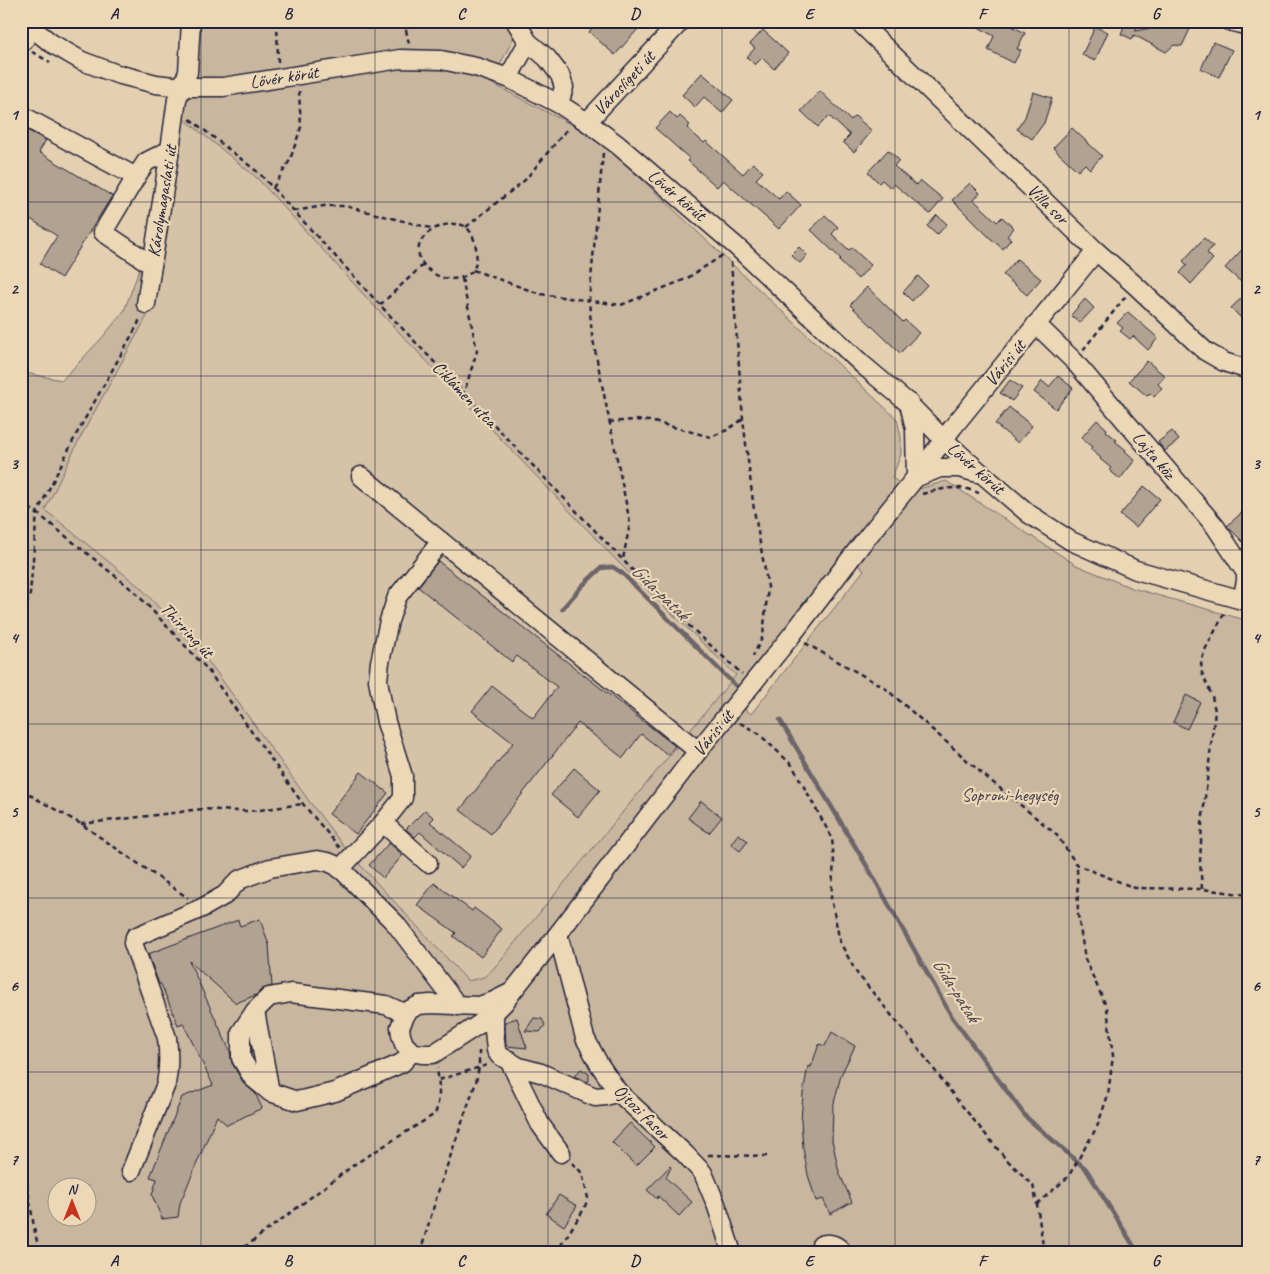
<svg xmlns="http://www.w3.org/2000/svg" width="1270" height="1274" viewBox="0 0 1270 1274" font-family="Caveat,sans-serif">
<rect width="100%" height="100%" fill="#e4d0b1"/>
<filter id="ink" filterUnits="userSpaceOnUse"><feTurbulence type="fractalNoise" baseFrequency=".02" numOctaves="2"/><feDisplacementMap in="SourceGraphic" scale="10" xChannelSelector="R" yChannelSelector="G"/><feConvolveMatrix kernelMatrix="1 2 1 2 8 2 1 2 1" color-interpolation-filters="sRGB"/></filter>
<g filter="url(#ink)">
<path fill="#d5c2a7" d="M183,117l74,61 119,130 244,256 116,111 -242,293 -10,9 -16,4 -119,-128 -40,-52 -97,-135 -71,-78 -96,-78 35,-72 71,-129z"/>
<path fill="#c8b69f" stroke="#756c6d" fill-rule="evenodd" d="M194,21h314l9,10 -26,52 83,43 30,18 293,275 4,18v17l-9,24 20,13 34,-10 130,84 56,23 117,33v632h-1228v-883l4,3 37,7 39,-41 23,-28 17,-46 14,2zM183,118l74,60 119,130 244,256 116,111 -242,293 -10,9 -16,4 -119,-128 -40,-52 -97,-135 -71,-78 -96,-78 35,-72 71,-129zM853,561l11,9 -113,144 -11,-9zM58,1186h30v30h-30z"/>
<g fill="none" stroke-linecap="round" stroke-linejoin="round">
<g stroke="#6c6569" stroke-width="4.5">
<path d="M562,609l20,-23 19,-18 12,-1 9,6 114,113"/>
<path d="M780,720l91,153 81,144 74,100 60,52 52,84"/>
</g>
</g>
<g fill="#b1a291" stroke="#22223b">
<path d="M598,21h47l-30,34 -26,-23z"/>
<path d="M968,21h34l23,12 -8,16 4,1 -7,13 -26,-13 6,-14z"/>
<path d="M1126,21h14l-5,10 33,-6 6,-4 17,6 -9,19 -8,-1 -8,7 -32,-17 -2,4 -11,-5z"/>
<path d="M1095,27l13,5 -13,29 -13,-6z"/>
<path d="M763,30l25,23 -14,16 -12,-11 -7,7 -8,-8 8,-9 -5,-4z"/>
<path d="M1213,42l19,8 -13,27 -18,-8z"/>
<path d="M702,73l31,27 -11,13 -18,-16 -9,10 -13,-12z"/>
<path d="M820,91l30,29 5,-4 17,15 -18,21 -11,-10 7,-7 -21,-19 -11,11 -17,-16z"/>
<path d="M1033,92l19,6 -8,25 -12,16 -15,-10 8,-12z"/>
<path d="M670,112l7,7 3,-3 10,9 -3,3 17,15 2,-2 37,33 10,-11 10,9 -7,7 23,20 7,-8 15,14 -22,24 -56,-49 -6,7 -29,-26 2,-2 -35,-31z"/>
<path d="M21,127l25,13 -7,12 73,44 -51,82 -21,-14 17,-28 -36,-23z"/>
<path d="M1072,128l30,28 -12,13 -5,-5 -7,7 -25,-23z"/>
<path d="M888,150l11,10 -5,6 22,19 4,-5 23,19 -13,15 -36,-30 -3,4 -9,-8 -3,3 -11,-11z"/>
<path d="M970,183l10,10 -6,7 23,22 5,-5 12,11 -7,8 4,3 -8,10 -13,-11 -38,-38z"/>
<path d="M825,215l13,12 -6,7 17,16 3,-2 19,17 -13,14 -19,-18 2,-2 -30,-29z"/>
<path d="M937,215l10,9 -10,11 -10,-9z"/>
<path d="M1204,238l9,8 -6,7 6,6 -22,25 -11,-11 7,-8 -4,-4z"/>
<path d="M1249,242v47l-24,-21z"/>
<path d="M799,247l8,8 -7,8 -9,-8z"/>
<path d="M1017,259l24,20 -14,16 -24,-20z"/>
<path d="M918,276l9,9 -15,16 -9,-9z"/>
<path d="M867,287l36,35 2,-2 14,13 -19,20 -50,-48z"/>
<path d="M1249,291v23l-6,6 -12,-12z"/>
<path d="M1085,299l9,9 -14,15 -9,-8z"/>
<path d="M1128,312l30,26 -10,12 -15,-14 -3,3 -10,-8 3,-3 -6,-5z"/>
<path d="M1147,361l18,15 -7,8 4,4 -8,9 -4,-4 -3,3 -18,-15z"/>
<path d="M1058,376l15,12 -17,21 -22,-17 8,-11 7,6z"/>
<path d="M1010,380l12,8 -10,13 -12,-8z"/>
<path d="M1009,407l23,19 -14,17 -23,-19z"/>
<path d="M1097,420l10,9 -1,2 11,9 -2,1 11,9 -1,1 10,9 -15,19 -11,-9 2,-2 -11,-9 1,-1 -11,-9 2,-2 -11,-9z"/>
<path d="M1172,431l7,9 -14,11 -7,-9z"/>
<path d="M1144,486l16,13 -24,28 -16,-12z"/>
<path d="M1249,506v42l-22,-22z"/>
<path d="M438,561l237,185 -7,9 -27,-21 -18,24 -45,-35 -87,111 -31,-24 53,-67 -41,-32 20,-25 41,32 24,-31 -40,-31 -5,6 -94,-75z"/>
<path d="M1186,695l14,7 -13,27 -14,-7z"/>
<path d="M574,768l26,22 -22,27 -27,-22z"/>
<path d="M361,772l27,21 -32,41 -27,-20z"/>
<path d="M701,801l21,16 -13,16 -21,-15z"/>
<path d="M425,810l9,8 -4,4 41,34 -10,12 -41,-36 -5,5 -9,-8z"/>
<path d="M738,834l10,7 -8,10 -9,-7z"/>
<path d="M389,843l14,12 -20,23 -14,-13z"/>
<path d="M434,883l38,28 2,-3 28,21 -21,28 -28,-21 3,-3 -39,-28z"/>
<path d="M260,919l9,26 3,41 -10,3 -6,6 -20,8 -47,-42 41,90 2,12 12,21 11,9 7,15 -35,17 -10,-9 -37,87 -2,14 -16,2 -10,-24 5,-16 -7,-2 32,-80 31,-12 -30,-62 -5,2 -17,-41h-2l-11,-30 90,-34 2,6z"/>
<path d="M517,1018l4,13 6,17 -21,-2 -1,-24z"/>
<path d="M534,1018l8,1 3,6 -5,7 -15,-1z"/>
<path d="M832,1032l23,14 -14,29 -8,32 -1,33 7,32 13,30 -22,12 -7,-15 -7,2 -8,-26 -5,-27 -2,-27 2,-28 5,-27 3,1 8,-23 6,2z"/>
<path d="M581,1069l8,5v7l-1,1 -14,-6z"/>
<path d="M630,1123l25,24 -19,19 -24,-24z"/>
<path d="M670,1166l1,1 -5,11 26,24 -13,14 -21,-20 -1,3 -10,-9z"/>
<path d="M559,1195l18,11 -13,20 -18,-12z"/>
</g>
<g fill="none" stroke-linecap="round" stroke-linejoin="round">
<g stroke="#22223b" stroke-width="21">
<g id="minor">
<path d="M23,21l28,22 31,18 35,13 39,10 26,3h41l177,-28 41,1 35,7 32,11 51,26 28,18 31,23 119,102 126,118 45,38 36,37 37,33 48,41 42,27 65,29 113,32"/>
<path d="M858,21l238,230 39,34 70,66 19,11 25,8"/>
<path d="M1229,21l20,5"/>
<path d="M516,22l12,20 19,16 13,17 4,12 -5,17"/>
<path d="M21,44l11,-14"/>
<path d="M508,78l20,-36"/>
<path d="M21,115l115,62 -33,55 49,33"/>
<path d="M587,122l94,-101"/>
<path d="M136,177l10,-15 24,-12"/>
<path d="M146,304l24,-154 7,-51 11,-27 3,-51"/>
<path d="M1036,324l38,37 141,165 31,47v8l-4,19"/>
<path d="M909,403l6,26 1,48"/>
<path d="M361,476l337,275"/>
<path d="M917,477l23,-9h19l19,5"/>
<path d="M383,823l45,40"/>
<path d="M340,869l43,-46 20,-25v-22l-17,-54 -5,-25 -3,-17 2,-18 9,-41 8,-24 44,-56"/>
<path d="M558,934l27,104 14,26 19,28 67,62 18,19 13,31 16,49"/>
<path d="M512,992l-18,9 -15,5 -49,-2 -11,1 -10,5 -3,4 -6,13 1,8 3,9 8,8 10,2h11l45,-29 16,-12 10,-10 8,-11 46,-58 140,-183 93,-115 70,-91 55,-68 37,-50 143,-176"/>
<path d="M255,1011l15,81"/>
<path d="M494,1013v17l2,20 3,5 20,12 22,6 54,24 11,-1 12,-4"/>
<path d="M406,1014l-20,-9 -95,-12 -22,4 -14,14 -14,21v26l12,20 17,14 27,9 38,-9 67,-29 10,-11"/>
<path d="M509,1060l31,64 21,29"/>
<path d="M131,1171l35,-87c3,-15 3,-30 1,-46l-34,-95 2,-6 67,-29 23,-13 14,-15 31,-12 47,-8 11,2 7,3 9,7 51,51 63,83"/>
<path d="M821,1245c9,-3 17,0 22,8"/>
</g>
</g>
<g stroke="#22223b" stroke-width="2.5" stroke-dasharray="5 4" stroke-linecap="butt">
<path d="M277,21l1,41 2,1"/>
<path d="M404,21l5,23"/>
<path d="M32,52l18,10"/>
<path d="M190,119l69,54 121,132 282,296 80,73"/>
<path d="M603,153l-14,147 3,35 38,188 -7,36"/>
<path d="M273,188l17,-28 11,-33 -2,-36"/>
<path d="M294,211l30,-5h21l89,23"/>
<path d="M451,224c5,0 11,0 15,3 10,7 14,33 7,43 -4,7 -16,9 -24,9 -8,-1 -14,-4 -20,-9 -24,-20 -3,-44 22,-46z"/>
<path d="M466,227l59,-47 43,-52"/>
<path d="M731,262l12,157 11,91 14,77 -5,49 -10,20"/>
<path d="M473,270l67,24 81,11 65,-26 37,-24"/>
<path d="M462,278l15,73 -13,42"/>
<path d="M380,305l43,-40"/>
<path d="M1083,350l43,-54"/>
<path d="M609,422l26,-2 15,1 61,16 16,-7 16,-11"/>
<path d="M922,494c14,-4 30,-8 45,-5 4,1 9,3 12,4"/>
<path d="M21,503l16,10 98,79 72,77 96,135 37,44"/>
<path d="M21,622l9,-28 7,-81 40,-80 61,-109 2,-6"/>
<path d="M805,643l80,45 100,88 71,58 21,31 58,23 67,1 47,6"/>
<path d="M740,723l18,10 34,32 40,73 2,24 -3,36 9,44 16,30 59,72 39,52 51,62 28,27 4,19 7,49"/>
<path d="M21,790l60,34 107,74"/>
<path d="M81,824l100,-12c25,-6 42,0 67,-1 18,-1 36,-5 55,-7"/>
<path d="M1202,889l-2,-28 2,-37 13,-113 -3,-15 -10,-23 -1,-11 4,-12 21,-40"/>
<path d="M439,1080l48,-15"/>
<path d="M21,1148l14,85 5,20"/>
<path d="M708,1155l61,1"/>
<path d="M1037,1204l31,-27 29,-50 11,-32 5,-39 -6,-48 -22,-49 -7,-44 -1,-50"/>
<path d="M21,1225l7,-27"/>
<path d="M237,1253l118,-89 80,-50c6,-16 4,-30 2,-46"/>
<path d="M420,1253l19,-64 37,-107 3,-15v-16"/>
<path d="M556,1253l28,-44 4,-11 -6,-25 -10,-10"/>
</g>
<use href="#minor" stroke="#ecd7b6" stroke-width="18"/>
</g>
</g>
<path fill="none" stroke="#22223b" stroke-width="1" stroke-opacity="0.55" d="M201,21v1232M375,21v1232M548,21v1232M722,21v1232M895,21v1232M1069,21v1232M21,202h1228M21,376h1228M21,550h1228M21,724h1228M21,898h1228M21,1072h1228"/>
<g text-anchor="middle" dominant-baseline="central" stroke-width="4.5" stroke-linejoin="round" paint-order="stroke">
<g font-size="18" fill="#22223b" stroke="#ecd7b6">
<text transform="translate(284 77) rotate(-9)">Lővér körút</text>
<text transform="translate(624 83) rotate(-47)">Városligeti út</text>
<text transform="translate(677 195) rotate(40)">Lővér körút</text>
<text transform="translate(162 201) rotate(-81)">Károlymagaslati út</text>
<text transform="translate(1048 204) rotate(44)">Villa sor</text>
<text transform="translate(1005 363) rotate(-51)">Várisi út</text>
<text transform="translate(465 394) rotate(46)">Ciklámen utca</text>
<text transform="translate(1154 455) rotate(50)">Lajta köz</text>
<text transform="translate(976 468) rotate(41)">Lővér körút</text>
<text transform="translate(187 630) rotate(47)">Thirring út</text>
<text transform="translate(713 733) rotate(-51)">Várisi út</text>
<text transform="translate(642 1112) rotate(45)">Ojtozi fasor</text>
</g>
<g font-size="18" fill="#43404f" stroke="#ecd7b6">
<text x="1010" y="795">Soproni-hegység</text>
</g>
<g font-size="19" font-style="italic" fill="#474452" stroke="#ecd7b6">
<text transform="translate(660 592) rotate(44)">Gida-patak</text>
<text transform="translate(956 990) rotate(58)">Gida-patak</text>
</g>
</g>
<rect width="1270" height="1274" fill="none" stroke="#ecd7b6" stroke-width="55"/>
<g transform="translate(72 1202)"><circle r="24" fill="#ecd7b6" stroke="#9b8f85"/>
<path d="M0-4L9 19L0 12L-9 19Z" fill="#c8321e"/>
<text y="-8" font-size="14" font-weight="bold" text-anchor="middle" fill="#22223b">N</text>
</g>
<rect x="28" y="28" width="1214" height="1218" fill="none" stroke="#22223b" stroke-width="2"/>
<g font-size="16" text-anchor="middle" font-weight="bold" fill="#22223b">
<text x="114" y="19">A</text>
<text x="288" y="19">B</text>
<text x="461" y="19">C</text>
<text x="635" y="19">D</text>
<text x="809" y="19">E</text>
<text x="982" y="19">F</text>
<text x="1156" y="19">G</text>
<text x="14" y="120">1</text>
<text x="1256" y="120">1</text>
<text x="14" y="294">2</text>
<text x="1256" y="294">2</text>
<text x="14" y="469">3</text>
<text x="1256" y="469">3</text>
<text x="14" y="643">4</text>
<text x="1256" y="643">4</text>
<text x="14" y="817">5</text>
<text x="1256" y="817">5</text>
<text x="14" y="991">6</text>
<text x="1256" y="991">6</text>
<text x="14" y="1165">7</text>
<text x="1256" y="1165">7</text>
<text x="114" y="1266">A</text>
<text x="288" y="1266">B</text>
<text x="461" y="1266">C</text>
<text x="635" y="1266">D</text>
<text x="809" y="1266">E</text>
<text x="982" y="1266">F</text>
<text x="1156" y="1266">G</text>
</g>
</svg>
